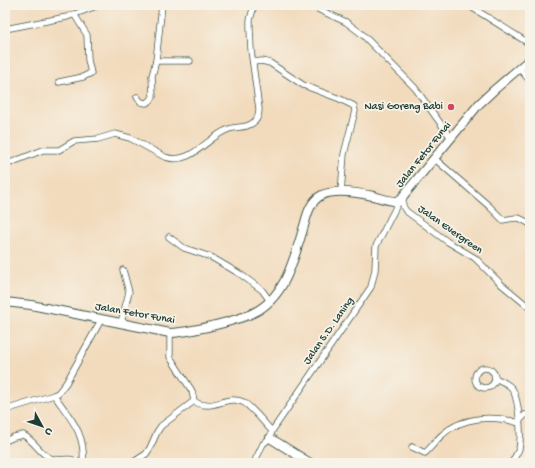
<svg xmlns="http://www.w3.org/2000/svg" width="535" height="468" viewBox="0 0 535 468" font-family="'Gochi Hand',sans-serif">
<rect width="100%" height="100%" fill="#f7f3e8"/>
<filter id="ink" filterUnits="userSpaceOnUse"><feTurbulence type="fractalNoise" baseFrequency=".025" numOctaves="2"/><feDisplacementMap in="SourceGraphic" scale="8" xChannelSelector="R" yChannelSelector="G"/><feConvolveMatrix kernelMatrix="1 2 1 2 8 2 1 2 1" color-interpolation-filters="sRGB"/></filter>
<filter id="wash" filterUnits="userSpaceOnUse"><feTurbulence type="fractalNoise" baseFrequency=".012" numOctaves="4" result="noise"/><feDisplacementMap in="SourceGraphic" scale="16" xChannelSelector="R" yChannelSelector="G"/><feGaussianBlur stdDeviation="0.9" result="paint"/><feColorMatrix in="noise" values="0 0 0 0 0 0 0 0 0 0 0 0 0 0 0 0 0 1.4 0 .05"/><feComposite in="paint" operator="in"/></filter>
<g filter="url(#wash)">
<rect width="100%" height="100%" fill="#f2dbbd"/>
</g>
<g filter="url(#ink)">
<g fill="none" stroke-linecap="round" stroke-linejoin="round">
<g stroke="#3f5549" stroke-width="7">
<g id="street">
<path d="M162,5l-6,56h34"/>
<path d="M309,5l37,17 16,12 53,54 36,50"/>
<path d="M468,5l62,39"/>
<path d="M5,29l62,-12 32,-12"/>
<path d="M253,62l9,-1 8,2 33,22 37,14 14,7 1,5 -11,43 -3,38"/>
<path d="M519,68l11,13"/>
<path d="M59,82l24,-5 8,-4 -3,-13 -1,-25 -13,-21"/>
<path d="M137,97l4,5 5,1 4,-2 3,-4 -1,-21 4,-15"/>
<path d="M435,159l54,47 14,14c15,-2 12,-5 27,4"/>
<path d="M5,165l38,-15h16l15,-9 24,-2 17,-5 15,4 35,19c27,9 41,-20 64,-28 9,-3 18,0 26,-8 3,-3 4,-8 4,-12l-8,-59 -1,-21v-9l4,-15"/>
<path d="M404,197c-2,6 -2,9 2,14l42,31 27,16 26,26 29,24"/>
<path d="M169,237l15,11 27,9 29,17 22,16 8,11"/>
<path d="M121,323l8,-31 -6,-22"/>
<circle cx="485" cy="378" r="10"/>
<path d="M495,378c6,3 15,6 18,12 6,12 9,46 6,59 -2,5 -5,9 -7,14"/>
<path d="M54,395c16,23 32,38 29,68"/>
<path d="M194,401c16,12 33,-7 49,1 9,5 21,21 29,29"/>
<path d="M5,410l49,-15 4,-2 8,-10 35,-63"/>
<path d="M520,420l5,-5 5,-1"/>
<path d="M5,441l9,-4 9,-2c11,5 17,19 27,23 11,5 18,-3 31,5"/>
<path d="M412,447l13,6c6,-5 11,-13 17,-18 20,-19 52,-20 77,-12"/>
<path d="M132,463l14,-9 4,-6 7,-16 4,-6 33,-25 -2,-10 -22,-34v-24"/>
<path d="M254,463l9,-19 7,-6 2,-7 99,-144 4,-17 1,-24 23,-45"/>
</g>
</g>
<g stroke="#3f5549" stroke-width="10">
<g id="secondary">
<path d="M5,302l26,3 139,28c20,-1 38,-6 57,-11 9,-3 18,-5 26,-9 33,-16 41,-55 51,-87 3,-11 6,-25 18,-31 13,-6 37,-2 51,1 9,2 17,6 26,5l80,-97 15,-14 36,-31"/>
<path d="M270,438l40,25"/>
</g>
</g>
<use href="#street" stroke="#fff" stroke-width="5.5"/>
<use href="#secondary" stroke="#fff" stroke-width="8"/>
</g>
</g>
<circle fill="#d1495b" stroke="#f7f3e8" stroke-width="1.5" cx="451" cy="107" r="4"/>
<g text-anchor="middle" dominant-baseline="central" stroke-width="3.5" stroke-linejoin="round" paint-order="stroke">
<g font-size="11" fill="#1f3d34" stroke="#f7f3e8" text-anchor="end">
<text x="443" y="107">Nasi Goreng Babi</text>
</g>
<g font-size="11" fill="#1f3d34" stroke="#f7f3e8">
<text transform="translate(424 155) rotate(-51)">Jalan Fetor Funai</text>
<text transform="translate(450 230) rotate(35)">Jalan Evergreen</text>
<text transform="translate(135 314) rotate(10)">Jalan Fetor Funai</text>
<text transform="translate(329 331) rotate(-55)">Jalan S.D. Laning</text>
</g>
</g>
<rect width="535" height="468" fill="none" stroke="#f7f3e8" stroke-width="20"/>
<g transform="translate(42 426) rotate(130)" stroke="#f7f3e8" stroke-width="3" paint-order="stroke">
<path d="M0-3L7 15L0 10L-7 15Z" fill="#1f3d34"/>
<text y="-6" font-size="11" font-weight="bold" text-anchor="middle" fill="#1f3d34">U</text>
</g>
</svg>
